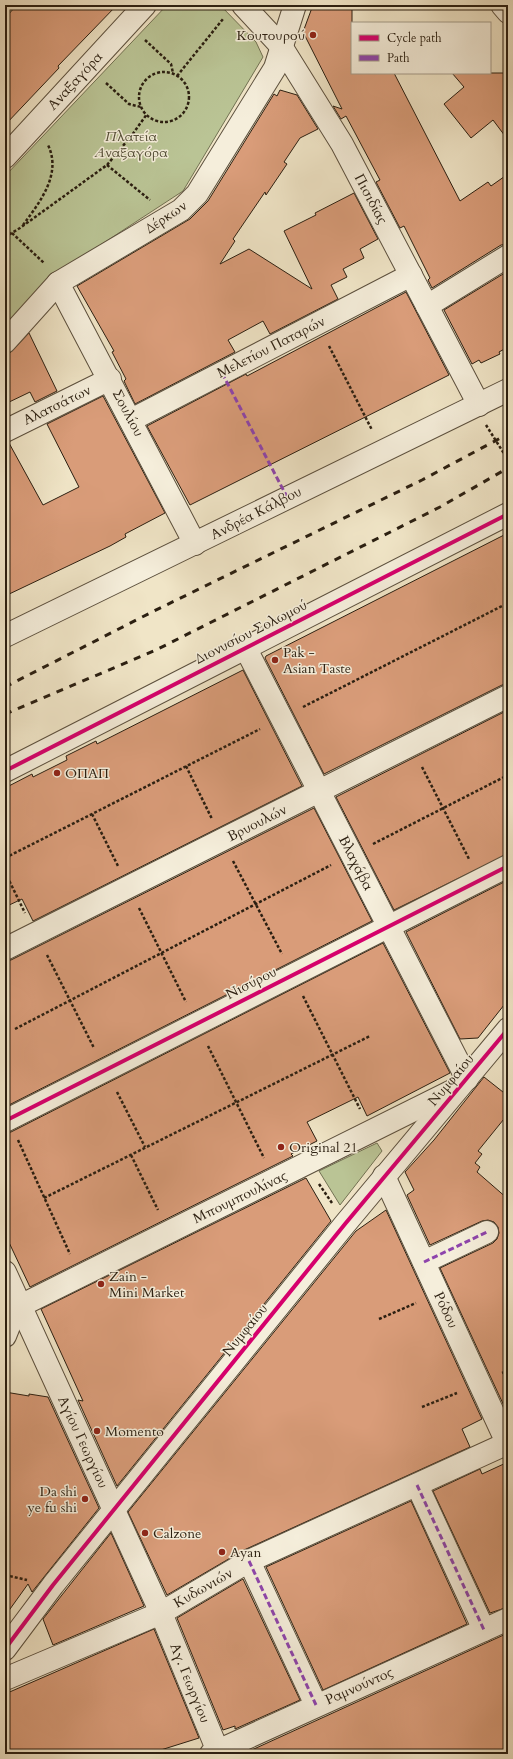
<svg xmlns="http://www.w3.org/2000/svg" width="513" height="1759" viewBox="0 0 513 1759" font-family="Cardo,serif">
<rect width="100%" height="100%" fill="#f0e5c7"/>
<filter id="stains"><feTurbulence type="fractalNoise" baseFrequency=".005" numOctaves="4"/><feColorMatrix values="0 0 0 0 .2 0 0 0 0 .09 0 0 0 0 .02 0 0 0 .5 -.17"/></filter>
<radialGradient id="worn" r=".72"><stop offset=".6" stop-color="#630" stop-opacity="0"/><stop offset="1" stop-color="#630" stop-opacity=".3"/></radialGradient>
<g fill="#bac495" stroke="#727253">
<path d="M167,5h53l36,37 7,15 -80,134 -133,87 -45,49v-151z"/>
<path d="M377,1143l5,8 -42,54 -21,-34z"/>
</g>
<g fill="#d99c79" stroke="#2b1f11">
<path d="M17,5h100l-59,61 1,2 -54,57v-107z"/>
<path d="M313,5h39v68h42l66,128 28,-19 3,4 17,-12v70l-7,1 -69,43 -4,-8 2,-2 -26,-52 -4,2 -24,-46 4,-2 -34,-64 -5,3 -8,-13 9,3 -39,-77z"/>
<path d="M452,73h56v67l-15,-20 -22,18 -27,-34 20,-17z"/>
<path d="M280,90l17,5 21,34 -18,9 -16,24 3,2 -21,31 -1,-3 -32,47 2,2 -15,23 29,-15 63,40 -28,-58 32,-16 -1,-2 39,-20 24,46 -18,10 4,9 -21,11 4,8 -16,8 7,14 -68,35 -7,-13 -35,19 7,12 -100,52 -11,-23 2,-2 -14,-27 2,-1 -37,-65 113,-67 18,-18 66,-107 3,2z"/>
<path d="M508,271v76l-9,5 1,2 -19,9 -2,-3 -7,4 -28,-54z"/>
<path d="M406,292l43,83 -259,130 -43,-79 99,-52 1,2z"/>
<path d="M29,333l28,58 -22,11 -5,-10 -25,12v-46z"/>
<path d="M103,396l62,117 -40,21 1,3 -16,9 -105,50v-153h4l34,62 36,-18 -32,-63z"/>
<path d="M508,533v151l-6,1 -178,89 -59,-116 1,-2z"/>
<path d="M243,670l59,116 -269,135 -11,-22 -17,8v-119l27,-14 1,3 34,-17 -1,-4 30,-15 1,3z"/>
<path d="M508,710v144l-114,56 -58,-113z"/>
<path d="M314,808l58,113 -367,186v-146l6,-1z"/>
<path d="M508,880v120l-30,38 -18,1 -54,-107z"/>
<path d="M383,943l67,130 -83,43 -9,-19 -51,25 10,19 -26,13 2,2 -263,131 -25,-53v-101l6,-1z"/>
<path d="M484,1077l24,19v18l-30,37 4,3 -7,9 5,4 -3,5 31,27v208l-3,1 -65,-140 53,-25 4,-4 2,-6 -1,-6 -4,-5 -6,-2 -6,1 -52,24 -23,-50 7,-5 -9,-18 29,-32z"/>
<path d="M306,1178l25,43 -214,265 -39,-86 5,1 -42,-92z"/>
<path d="M386,1210l96,209 -20,10 8,18 -226,103 -77,45 -39,-83 228,-281z"/>
<path d="M5,1392l24,4v-2l19,3 51,111 -67,84 -4,-8 -23,32z"/>
<path d="M508,1462v145l-18,6 -57,-122 47,-22 2,5z"/>
<path d="M411,1501l56,123 -144,66 -57,-123z"/>
<path d="M111,1533l33,73 -91,39 -10,-26z"/>
<path d="M243,1579l57,121 -65,29v-3l-12,4 -46,-112z"/>
<path d="M154,1629l45,109 -51,16h-143v-60z"/>
<path d="M508,1633v115l-7,6h-258z"/>
</g>
<g fill="none" stroke-linecap="round" stroke-linejoin="round">
<g stroke="#5c503e" stroke-width="24">
<g id="minor">
<path d="M243,5l38,41 61,98 137,261"/>
<path d="M502,5l6,7"/>
<path d="M5,157l140,-152"/>
<path d="M58,283l137,261"/>
<path d="M427,306l81,-50"/>
<path d="M5,342l53,-59 123,-73 16,-16 78,-126 20,-63"/>
<path d="M131,420l280,-145"/>
<path d="M5,431l105,-52"/>
<path d="M5,636l503,-246"/>
<path d="M245,647l222,432"/>
<path d="M5,771l503,-257"/>
<path d="M5,949l503,-253"/>
<path d="M5,1121l503,-255"/>
<path d="M384,1176l124,269"/>
<path d="M424,1262l63,-30"/>
<path d="M5,1272l156,341 58,141"/>
<path d="M5,1336l6,-15 9,-15 432,-215"/>
<path d="M417,1485l67,145"/>
<path d="M249,1561l67,144"/>
<path d="M5,1649l48,-64 292,-361 163,-195"/>
<path d="M5,1679l156,-66 88,-52 259,-118"/>
<path d="M211,1754l297,-135"/>
</g>
</g>
<g stroke="#2b1f11" stroke-width="2.5" stroke-dasharray="3 2" stroke-linecap="butt">
<path d="M145,40l26,24 2,9"/>
<circle cx="164" cy="97" r="25"/>
<path d="M177,76l46,-57"/>
<path d="M106,83l23,21 12,3"/>
<path d="M107,165l43,35"/>
<path d="M23,225c17,-23 39,-51 25,-80"/>
<path d="M12,233l32,30"/>
<path d="M5,237l15,-9 87,-63 25,-30 15,-21"/>
<path d="M329,346l43,84"/>
<path d="M303,707l205,-104"/>
<path d="M186,766l26,53"/>
<path d="M422,767l47,92"/>
<path d="M92,814l26,52"/>
<path d="M373,844l135,-69"/>
<path d="M5,858l255,-129"/>
<path d="M233,861l49,93"/>
<path d="M5,872l20,41"/>
<path d="M139,908l47,94"/>
<path d="M47,955l47,93"/>
<path d="M303,996l57,113"/>
<path d="M15,1029l316,-164"/>
<path d="M208,1046l56,112"/>
<path d="M117,1092l28,55"/>
<path d="M18,1140l52,114"/>
<path d="M131,1155l27,55"/>
<path d="M319,1184l13,19"/>
<path d="M44,1198l326,-162"/>
<path d="M379,1319l37,-16"/>
<path d="M502,1373l6,-2"/>
<path d="M422,1407l35,-14"/>
<path d="M5,1575l22,5"/>
</g>
<use href="#minor" stroke="#f5eedb" stroke-width="22"/>
<g stroke="#2b1f11" stroke-width="3" stroke-dasharray="7 7" stroke-linecap="butt">
<path d="M5,687l149,-76 268,-131 86,-46"/>
<path d="M5,714l151,-64 284,-143 68,-39"/>
</g>
<path stroke="#2b1f11" stroke-width="2.5" stroke-dasharray="3 2" stroke-linecap="butt" d="M486,425l22,35"/>
<g stroke="#8e44ad" stroke-width="3" stroke-dasharray="6 3" stroke-linecap="butt">
<path d="M222,373l65,124"/>
<path d="M424,1262l63,-30"/>
<path d="M417,1485l67,145"/>
<path d="M249,1561l67,144"/>
</g>
<g stroke="#f5eedb" stroke-width="6">
<g id="cycleway">
<path d="M5,771l503,-257"/>
<path d="M5,1121l503,-255"/>
<path d="M5,1649l48,-64 292,-361 163,-195"/>
</g>
</g>
<use href="#cycleway" stroke="#d6006c" stroke-width="4"/>
</g>
<g fill="#8f2418" stroke="#f5eedb" stroke-width="1.5">
<circle cx="313" cy="35" r="4"/>
<circle cx="275" cy="660" r="4"/>
<circle cx="57" cy="773" r="4"/>
<circle cx="281" cy="1147" r="4"/>
<circle cx="101" cy="1284" r="4"/>
<circle cx="97" cy="1431" r="4"/>
<circle cx="85" cy="1499" r="4"/>
<circle cx="145" cy="1533" r="4"/>
<circle cx="222" cy="1552" r="4"/>
</g>
<g text-anchor="middle" dominant-baseline="central" stroke-width="3" stroke-linejoin="round" paint-order="stroke">
<g font-size="14" fill="#2b1f11" stroke="#f5eedb" text-anchor="start">
<text x="305" y="35" text-anchor="end">Κουτουρού</text>
<text x="283" y="652">Pak -<tspan x="283" dy="16">Asian Taste</tspan></text>
<text x="65" y="773">ΟΠΑΠ</text>
<text x="289" y="1147">Original 21</text>
<text x="109" y="1276">Zain -<tspan x="109" dy="16">Mini Market</tspan></text>
<text x="105" y="1431">Momento</text>
<text x="77" y="1491" text-anchor="end">Da shi<tspan x="77" dy="16">ye fu shi</tspan></text>
<text x="153" y="1533">Calzone</text>
<text x="230" y="1552">Ayan</text>
</g>
<g font-size="14" fill="#2b1f11" stroke="#f5eedb">
<text transform="translate(75 81) rotate(-47)">Αναξαγόρα</text>
<text transform="translate(371 199) rotate(62)">Πισιδίας</text>
<text transform="translate(166 217) rotate(-34)">Δέρκων</text>
<text transform="translate(271 347) rotate(-27)">Μελετίου Παταρών</text>
<text transform="translate(57 405) rotate(-26)">Αλατσάτων</text>
<text transform="translate(128 413) rotate(62)">Σουλίου</text>
<text transform="translate(256 513) rotate(-27)">Ανδρέα Κάλβου</text>
<text transform="translate(251 632) rotate(-27)">Διονυσίου Σολωμού</text>
<text transform="translate(257 823) rotate(-27)">Βρυουλών</text>
<text transform="translate(356 863) rotate(63)">Βλαχάβα</text>
<text transform="translate(251 983) rotate(-27)">Νισύρου</text>
<text transform="translate(451 1080) rotate(-50)">Νυμφαίου</text>
<text transform="translate(240 1197) rotate(-26)">Μπουμπουλίνας</text>
<text transform="translate(446 1310) rotate(65)">Ρόδου</text>
<text transform="translate(245 1330) rotate(-51)">Νυμφαίου</text>
<text transform="translate(83 1442) rotate(65)">Αγίου Γεωργίου</text>
<text transform="translate(203 1588) rotate(-30)">Κυδωνιών</text>
<text transform="translate(190 1683) rotate(68)">Αγ. Γεωργίου</text>
<text transform="translate(359 1686) rotate(-24)">Ραμνούντος</text>
</g>
<g font-size="14" font-style="italic" fill="#565139" stroke="#f5eedb">
<text x="131" y="136">Πλατεία<tspan x="131" dy="16">Αναξαγόρα</tspan></text>
</g>
</g>
<rect width="513" height="1759" fill="none" stroke="#f0e5c7" stroke-width="20"/>
<rect x="6" y="6" width="501" height="1747" fill="none" stroke="#2b1f11" stroke-width="2"/>
<rect x="10" y="10" width="493" height="1739" fill="none" stroke="#2b1f11"/>
<rect x="351" y="22" width="140" height="52" fill="#f5eedb" stroke="#a49b8a"/>
<rect x="359" y="35" width="20" height="6" fill="#d6006c" stroke="#a49b8a"/>
<text x="387" y="42" font-size="12" fill="#2b1f11">Cycle path</text>
<rect x="359" y="55" width="20" height="6" fill="#8e44ad" stroke="#a49b8a"/>
<text x="387" y="62" font-size="12" fill="#2b1f11">Path</text>
<rect width="100%" height="100%" filter="url(#stains)"/>
<rect width="100%" height="100%" fill="url(#worn)"/>
</svg>
